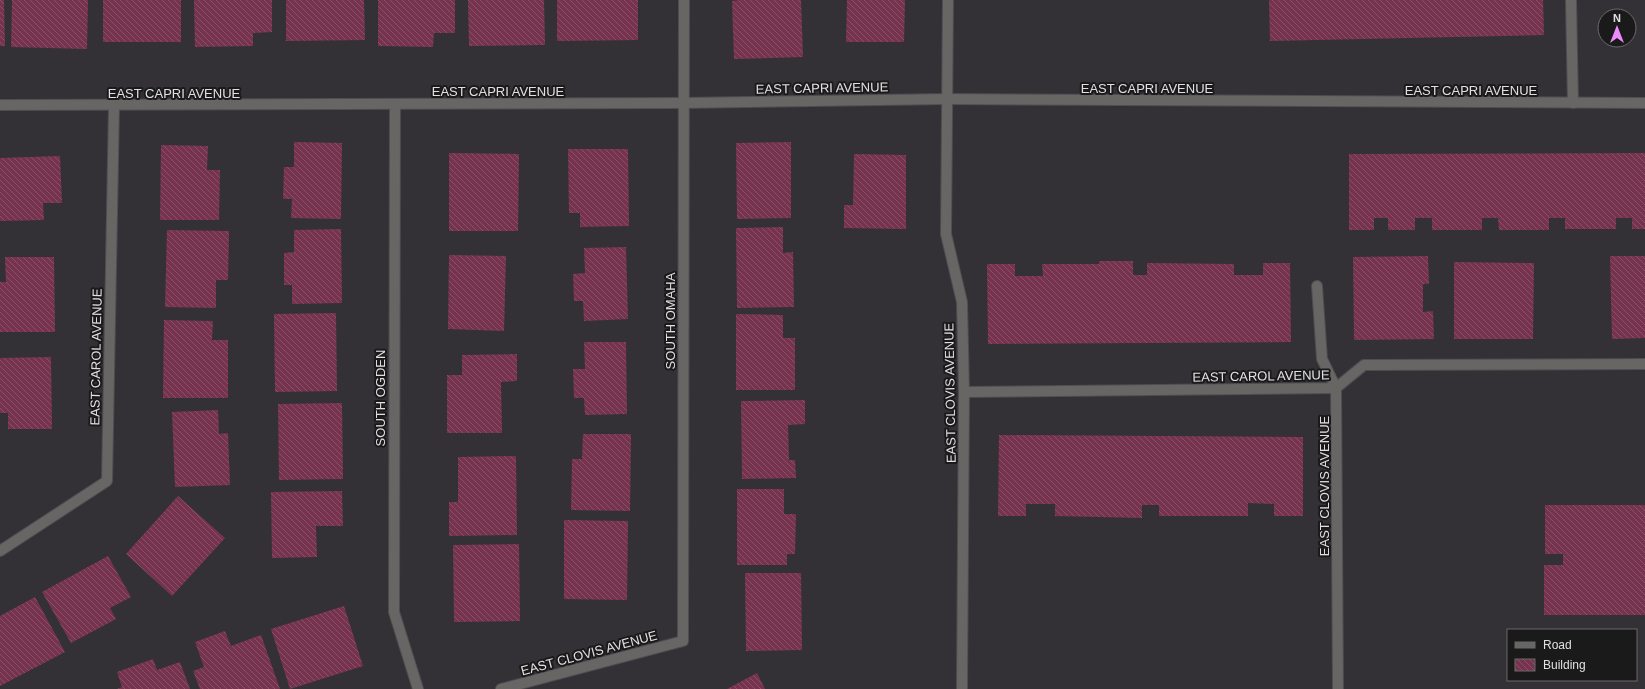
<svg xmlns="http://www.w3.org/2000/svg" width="1645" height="689" viewBox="0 0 1645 689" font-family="Helvetica,sans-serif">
<defs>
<pattern id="building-back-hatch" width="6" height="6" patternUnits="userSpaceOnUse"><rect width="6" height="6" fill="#76334f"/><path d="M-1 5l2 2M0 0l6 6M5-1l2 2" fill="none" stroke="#895068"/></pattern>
</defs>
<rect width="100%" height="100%" fill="#333135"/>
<g fill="url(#building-back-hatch)">
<path d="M0,0h4l1,46h-5z"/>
<path d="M12,0h76l-1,49 -76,-2z"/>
<rect x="103" y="0" width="78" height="42"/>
<path d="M194,0h78v32l-19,1v13l-58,1z"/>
<path d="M286,0h78l1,40 -79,1z"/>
<path d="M378,0h77v33h-21l-1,14 -55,-1z"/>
<path d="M468,0h76l1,45 -76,1z"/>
<path d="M557,0h81v40l-81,1z"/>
<path d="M740,0h61l2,57 -69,2 -2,-58z"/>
<path d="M847,0h58l-1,42h-58z"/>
<path d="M1269,0h274l1,35 -274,6z"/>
<path d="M294,142l48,1 -1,76 -50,-1 1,-19h-9l1,-32h10z"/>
<path d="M791,142v76l-54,1 -1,-76z"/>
<path d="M161,145l47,1 -1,24h13l-1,50h-59z"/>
<path d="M568,149h60l1,77 -49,1v-14h-11z"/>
<path d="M449,153l70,1 -1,77h-69z"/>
<path d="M1645,153v76h-13v-11h-16v11h-51v-11h-16v12h-50l-1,-12h-16v12h-50v-12h-17v12h-27v-12h-14v12h-25v-76z"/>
<path d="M854,154l52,1v74l-62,-1v-23h9z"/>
<path d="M60,156l2,47h-19l1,17 -44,1v-63z"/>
<path d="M783,227v26l10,-1 1,55 -57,1 -1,-80z"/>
<path d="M341,229l1,74 -50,1v-19h-8v-32l10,-1v-22z"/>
<path d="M167,230l62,1 -1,49h-12v28l-51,-1z"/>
<path d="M626,247l2,72 -44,2 -1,-20h-9l-1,-27 12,-1 -1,-25z"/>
<path d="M449,255l57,1 -2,75 -56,-2z"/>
<path d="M1428,256l1,28h-6v28l10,-1 1,28 -80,1 -1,-83z"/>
<path d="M1610,256h35v82l-33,1z"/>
<path d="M5,257h49l1,75h-55v-50h6z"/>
<path d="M1099,261h34v14h14v-12l87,1v11h29v-12h27l1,79 -303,2 -1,-80h28v12h28l-1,-12h57z"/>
<path d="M1454,262l80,1 -1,76h-79z"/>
<path d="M336,313l1,78 -62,1 -1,-78z"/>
<path d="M736,314l47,1v23h12v52h-59z"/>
<path d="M164,320l49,1 -1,19h16v58h-65z"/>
<path d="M584,342h42l1,72 -42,1 -1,-17h-10l-1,-29h12z"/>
<path d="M517,354v27l-16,1 1,51h-55v-58h15v-20z"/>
<path d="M51,357l1,72h-44v-16h-8v-55z"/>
<path d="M805,400v24l-17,1 1,35h6l1,18 -54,1 -1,-78z"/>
<path d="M342,403l1,76 -64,1 -1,-76z"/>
<path d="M218,410l1,24 9,-1 2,52 -55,2 -3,-75z"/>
<path d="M583,434h48l-1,77 -59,-1 1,-51h10z"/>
<path d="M999,435l304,2v79h-29v-12l-26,-1v13h-89v-11h-17v13l-87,-2v-12h-29v12h-28z"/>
<path d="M516,456l1,79 -68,1v-34h9v-45z"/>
<path d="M737,489h47v25h12l-1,40h-8v11h-50z"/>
<path d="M342,491l1,35h-27l1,31 -45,1 -1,-66z"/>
<path d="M178,496l47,42 -53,58 -46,-42z"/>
<path d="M1545,505h100v110h-101v-50h19v-11h-18z"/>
<path d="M564,520l64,1 -1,79 -63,-1z"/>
<path d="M519,544l1,77 -66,1 -1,-77z"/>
<path d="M108,556l23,41 -21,11 6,11 -45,24 -29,-51z"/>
<path d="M745,573h56l1,77 -56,1z"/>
<path d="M35,597l30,55 -65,34v-70z"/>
<path d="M344,606l19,60 -73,23 -19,-60z"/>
<path d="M225,631l6,15 30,-11 19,54h-80l-7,-18 11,-4 -9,-25z"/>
<path d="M153,659l4,11 23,-8 10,27h-73l5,-2 -5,-15z"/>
<path d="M757,673l8,16h-38z"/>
</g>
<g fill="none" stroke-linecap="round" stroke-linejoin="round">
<g stroke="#4f4d51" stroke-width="12">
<g id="minor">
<path d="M948,0l-2,234 16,68 2,90 -2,297"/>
<path d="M1571,0l2,103"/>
<path d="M395,104l-1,508 24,77"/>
<path d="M0,105l683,-2 264,-4 698,4"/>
<path d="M1317,286l5,73 14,29 2,301"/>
<path d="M964,392l372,-4 28,-23 281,-1"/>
<path d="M0,551l107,-70 7,-375"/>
<path d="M501,689l182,-48 1,-641"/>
</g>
</g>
<use href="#minor" stroke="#676664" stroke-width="10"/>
</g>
<g text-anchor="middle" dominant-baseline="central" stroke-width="4" stroke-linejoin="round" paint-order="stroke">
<g font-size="13" fill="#e1dfe2" stroke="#1b1a1b">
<text transform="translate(822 88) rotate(-1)">EAST CAPRI AVENUE</text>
<text x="1147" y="88">EAST CAPRI AVENUE</text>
<text x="1471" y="90">EAST CAPRI AVENUE</text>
<text x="498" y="91">EAST CAPRI AVENUE</text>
<text x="174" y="93">EAST CAPRI AVENUE</text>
<text transform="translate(670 321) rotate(-90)">SOUTH OMAHA</text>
<text transform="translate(96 357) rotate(-89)">EAST CAROL AVENUE</text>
<text transform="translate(1261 376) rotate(-1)">EAST CAROL AVENUE</text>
<text transform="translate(950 393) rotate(-91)">EAST CLOVIS AVENUE</text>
<text transform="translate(380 398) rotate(-90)">SOUTH OGDEN</text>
<text transform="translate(1324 486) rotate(-90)">EAST CLOVIS AVENUE</text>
<text transform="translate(589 653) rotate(-15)">EAST CLOVIS AVENUE</text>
</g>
</g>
<rect x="1507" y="629" width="130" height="52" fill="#1b1a1b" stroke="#6a696b"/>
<rect x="1515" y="642" width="20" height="6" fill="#676664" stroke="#6a696b"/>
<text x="1543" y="649" font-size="12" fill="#e1dfe2">Road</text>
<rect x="1515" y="659" width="20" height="12" fill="url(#building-back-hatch)" stroke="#6a696b"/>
<text x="1543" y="669" font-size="12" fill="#e1dfe2">Building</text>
<g transform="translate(1617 28)"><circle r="19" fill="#1b1a1b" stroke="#6a696b"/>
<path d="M0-3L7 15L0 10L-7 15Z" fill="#ec8cfa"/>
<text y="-6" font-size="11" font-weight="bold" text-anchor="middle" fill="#e1dfe2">N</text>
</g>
</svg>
